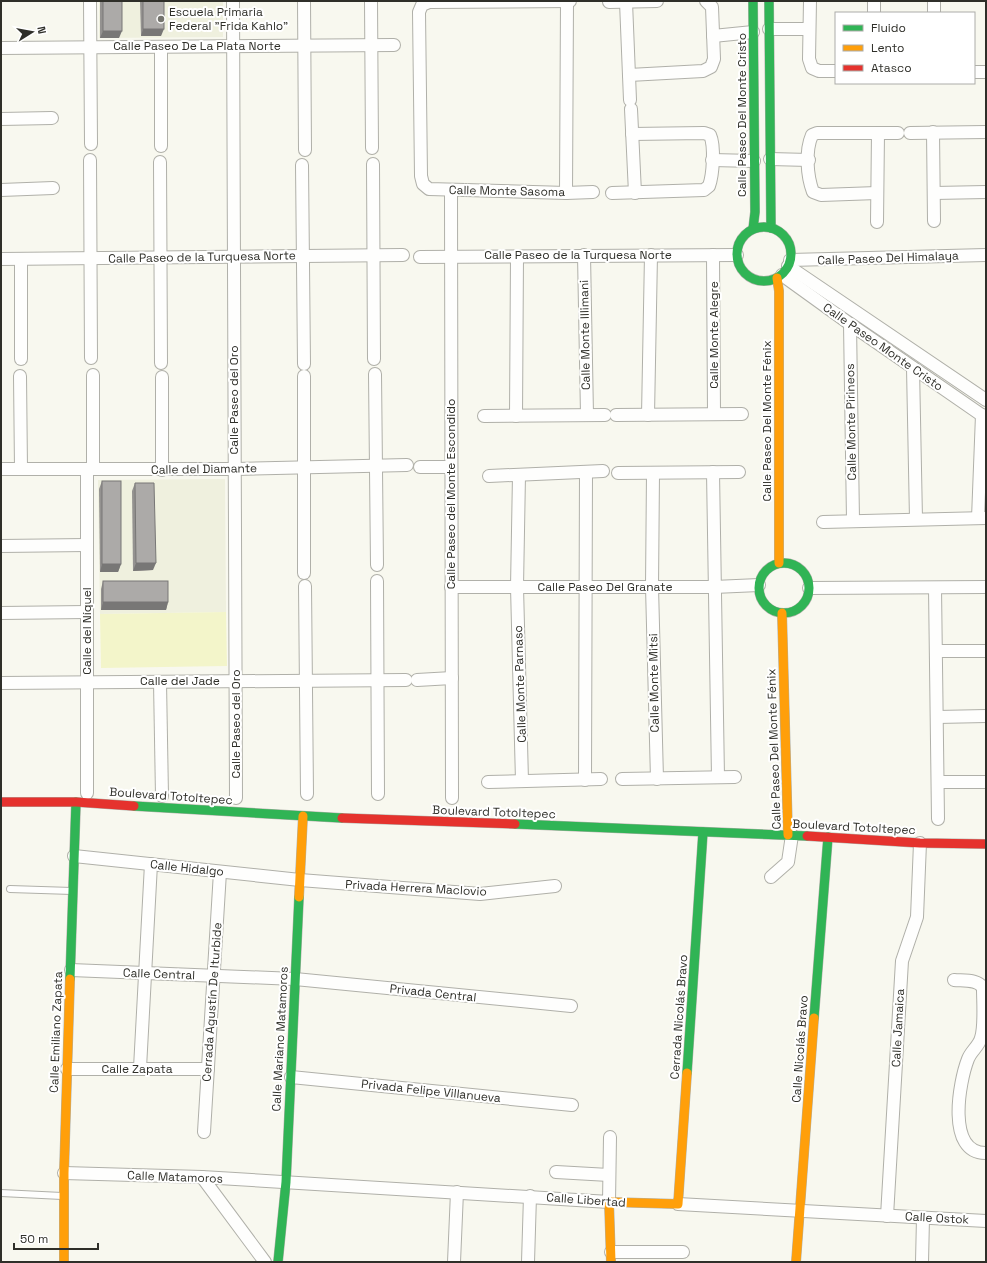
<svg xmlns="http://www.w3.org/2000/svg" width="987" height="1263" viewBox="0 0 987 1263" font-family="'Space Grotesk',sans-serif">
<rect width="100%" height="100%" fill="#f8f8ef"/>
<g fill="#eff0de">
<path d="M99,1h124v36l-124,1z"/>
<path d="M225,479l1,133 -126,2 -2,-134z"/>
</g>
<path fill="#f3f5ca" d="M226,612l1,54 -126,2 -1,-54z"/>
<g fill="none" stroke-linecap="round" stroke-linejoin="round">
<g stroke="#b0b0a9" stroke-width="8">
<g id="lane">
<path d="M10,889l62,2"/>
<path d="M1,1193l61,3"/>
</g>
</g>
<g stroke="#b0b0a9" stroke-width="14">
<g id="street">
<path d="M90,1l1,143"/>
<path d="M233,1l3,797"/>
<path d="M304,1l1,149"/>
<path d="M371,1l1,147"/>
<path d="M570,1l-141,1 -7,3 -3,7 2,164 2,8 6,5 137,4 27,-1"/>
<path d="M810,1l-1,58 3,9 7,3h17"/>
<path d="M874,1v12"/>
<path d="M934,1v12"/>
<path d="M609,2l48,-1"/>
<path d="M626,2l4,98"/>
<path d="M769,29h39"/>
<path d="M713,36l40,-4"/>
<path d="M1,48l393,-3"/>
<path d="M974,72h12"/>
<path d="M629,75l74,-4 8,-4 3,-8 -2,-52 -6,-6"/>
<path d="M631,109l4,84"/>
<path d="M1,119l51,-1"/>
<path d="M933,132l1,89"/>
<path d="M910,133l76,-1"/>
<path d="M161,146v-99"/>
<path d="M770,159l39,1"/>
<path d="M90,160l1,198"/>
<path d="M712,160l42,1"/>
<path d="M160,162l1,201"/>
<path d="M373,164l1,195"/>
<path d="M302,165l2,199"/>
<path d="M1,190l52,-2"/>
<path d="M451,190l1,608"/>
<path d="M566,193l1,-192"/>
<path d="M612,193l92,-3 5,-4c4,-11 6,-40 1,-51l-6,-2 -72,1"/>
<path d="M877,193l-56,2 -8,-3c-6,-16 -8,-41 -1,-57l5,-2h81"/>
<path d="M934,193l52,-1"/>
<path d="M877,222l1,-89"/>
<path d="M584,255l3,160"/>
<path d="M713,255l1,159"/>
<path d="M420,257l317,-2"/>
<path d="M1,259l402,-4"/>
<path d="M21,259v100"/>
<path d="M790,260l196,-5"/>
<path d="M788,266l198,134"/>
<path d="M782,275l68,49 136,94"/>
<path d="M850,324l3,196"/>
<path d="M913,368l3,151"/>
<path d="M375,374l2,191"/>
<path d="M93,375v94"/>
<path d="M20,376l1,93"/>
<path d="M162,377v93"/>
<path d="M616,415l126,-1"/>
<path d="M648,415l3,-160"/>
<path d="M484,416l121,-1"/>
<path d="M516,416l1,-160"/>
<path d="M420,467h31"/>
<path d="M1,469h234l172,-4"/>
<path d="M87,469v324"/>
<path d="M713,472l5,305"/>
<path d="M618,473l121,-1"/>
<path d="M653,473l-1,114 5,192"/>
<path d="M519,475l-2,112 5,194"/>
<path d="M489,476l114,-5"/>
<path d="M978,518l4,-103"/>
<path d="M823,522l163,-4"/>
<path d="M1,546l86,-1"/>
<path d="M304,573v-197"/>
<path d="M377,581l1,213"/>
<path d="M305,586l2,208"/>
<path d="M451,587h263l45,-2"/>
<path d="M809,588l177,-1"/>
<path d="M935,588l3,231"/>
<path d="M1,613l86,-1"/>
<path d="M937,651h49"/>
<path d="M417,680l35,-2"/>
<path d="M160,682l2,114"/>
<path d="M1,683l405,-3"/>
<path d="M937,717l49,-1"/>
<path d="M622,779l113,-2"/>
<path d="M585,780l1,-308"/>
<path d="M488,782l113,-3"/>
<path d="M938,782h48"/>
<path d="M74,856l226,24 180,14 75,-8"/>
<path d="M771,877l17,-15 4,-27"/>
<path d="M71,970l224,9 276,27"/>
<path d="M954,980c9,1 26,-1 29,9 0,13 2,37 -2,49 -2,8 -10,13 -13,21 -9,23 -22,95 18,94"/>
<path d="M140,1068l11,-204"/>
<path d="M67,1069h141"/>
<path d="M291,1077l281,28"/>
<path d="M204,1132l16,-260"/>
<path d="M556,1172l53,3"/>
<path d="M64,1173l138,4 407,25 1,-65"/>
<path d="M202,1177l63,85"/>
<path d="M678,1204l308,17"/>
<path d="M887,1216l15,-255 15,-44 3,-74"/>
<path d="M611,1252h72"/>
<path d="M454,1262l3,-70"/>
<path d="M528,1262l2,-66"/>
<path d="M922,1262l1,-44"/>
</g>
</g>
<g stroke="#b0b0a9" stroke-width="10">
<g id="fast">
<path d="M753,1l2,211 -2,17"/>
<path d="M769,1l2,227"/>
<circle cx="764" cy="254" r="27"/>
<circle cx="784" cy="588" r="25"/>
<path d="M134,806l208,12"/>
<path d="M515,824l292,12"/>
<path d="M70,979l6,-177"/>
<path d="M814,1018l14,-181"/>
<path d="M687,1073l16,-241"/>
<path d="M278,1262l8,-80 13,-285"/>
</g>
</g>
<g stroke="#b0b0a9" stroke-width="10">
<g id="slow">
<path d="M777,278l2,13v272"/>
<path d="M782,613l6,222"/>
<path d="M299,897l4,-81"/>
<path d="M64,1262v-89l6,-194"/>
<path d="M611,1262l-2,-60 69,2 9,-131"/>
<path d="M796,1262l18,-244"/>
</g>
</g>
<g stroke="#b0b0a9" stroke-width="10">
<g id="jam">
<path d="M1,802h75l58,4"/>
<path d="M342,818l173,6"/>
<path d="M807,836l113,7 66,1"/>
</g>
</g>
<use href="#lane" stroke="#fefefd" stroke-width="6"/>
<use href="#street" stroke="#fefefd" stroke-width="12"/>
<use href="#fast" stroke="#30b455" stroke-width="9"/>
<use href="#slow" stroke="#ff9f0a" stroke-width="9"/>
<use href="#jam" stroke="#e5322d" stroke-width="9"/>
</g>
<g fill="#949290">
<path d="M100,1h22l-3,37h-19z"/>
<path d="M140,1h24l-3,35h-20z"/>
<path d="M102,481l19,83 -3,8h-18l-1,-83z"/>
<path d="M135,483l18,87 -20,1 -1,-80z"/>
<path d="M103,581l65,21 -2,8h-65v-21z"/>
</g>
<g fill="#787776">
<path d="M143,29h21l-3,7h-20z"/>
<path d="M103,31h19l-3,7h-19z"/>
<path d="M136,563h20l-3,7 -20,1z"/>
<path d="M102,564h19l-3,8h-18z"/>
<path d="M103,602h65l-2,8h-65z"/>
</g>
<g fill="#acaaa8" stroke="#787776">
<rect x="103" y="1" width="19" height="30"/>
<rect x="143" y="1" width="21" height="28"/>
<rect x="102" y="481" width="19" height="83"/>
<path d="M135,483h19l2,80h-20z"/>
<rect x="103" y="581" width="65" height="21"/>
</g>
<circle fill="#75756e" stroke="#fff" stroke-width="1.5" cx="161" cy="19" r="4"/>
<g text-anchor="middle" dominant-baseline="central" stroke-width="4" stroke-linejoin="round" paint-order="stroke">
<g font-size="12" fill="#2f2f29" stroke="#fff" text-anchor="start">
<text x="169" y="12">Escuela Primaria<tspan x="169" dy="14">Federal "Frida Kahlo"</tspan></text>
</g>
<g font-size="12" fill="#2f2f29" stroke="#fff">
<text x="197" y="46">Calle Paseo De La Plata Norte</text>
<text transform="translate(742 115) rotate(-90)">Calle Paseo Del Monte Cristo</text>
<text transform="translate(507 191) rotate(1)">Calle Monte Sasoma</text>
<text x="578" y="255">Calle Paseo de la Turquesa Norte</text>
<text transform="translate(202 257) rotate(-1)">Calle Paseo de la Turquesa Norte</text>
<text transform="translate(888 258) rotate(-2)">Calle Paseo Del Himalaya</text>
<text transform="translate(585 335) rotate(-91)">Calle Monte Illimani</text>
<text transform="translate(714 335) rotate(-90)">Calle Monte Alegre</text>
<text transform="translate(883 347) rotate(35)">Calle Paseo Monte Cristo</text>
<text transform="translate(234 400) rotate(-90)">Calle Paseo del Oro</text>
<text transform="translate(767 421) rotate(-90)">Calle Paseo Del Monte Fénix</text>
<text transform="translate(851 422) rotate(-91)">Calle Monte Pirineos</text>
<text transform="translate(204 469) rotate(-1)">Calle del Diamante</text>
<text transform="translate(451 494) rotate(-90)">Calle Paseo del Monte Escondido</text>
<text x="605" y="587">Calle Paseo Del Granate</text>
<text transform="translate(87 631) rotate(-90)">Calle del Níquel</text>
<text x="180" y="681">Calle del Jade</text>
<text transform="translate(654 683) rotate(-91)">Calle Monte Mitsi</text>
<text transform="translate(520 684) rotate(-92)">Calle Monte Parnaso</text>
<text transform="translate(236 724) rotate(-90)">Calle Paseo del Oro</text>
<text transform="translate(774 749) rotate(-92)">Calle Paseo Del Monte Fénix</text>
<text transform="translate(171 796) rotate(4)">Boulevard Totoltepec</text>
<text transform="translate(494 812) rotate(2)">Boulevard Totoltepec</text>
<text transform="translate(854 827) rotate(3)">Boulevard Totoltepec</text>
<text transform="translate(187 868) rotate(6)">Calle Hidalgo</text>
<text transform="translate(416 888) rotate(3)">Privada Herrera Maclovio</text>
<text transform="translate(159 974) rotate(2)">Calle Central</text>
<text transform="translate(433 993) rotate(6)">Privada Central</text>
<text transform="translate(212 1002) rotate(-86)">Cerrada Agustín De Iturbide</text>
<text transform="translate(679 1017) rotate(-86)">Cerrada Nicolás Bravo</text>
<text transform="translate(898 1028) rotate(-87)">Calle Jamaica</text>
<text transform="translate(56 1032) rotate(-88)">Calle Emiliano Zapata</text>
<text transform="translate(280 1039) rotate(-87)">Calle Mariano Matamoros</text>
<text transform="translate(800 1049) rotate(-86)">Calle Nicolás Bravo</text>
<text x="137" y="1069">Calle Zapata</text>
<text transform="translate(431 1091) rotate(6)">Privada Felipe Villanueva</text>
<text transform="translate(175 1177) rotate(2)">Calle Matamoros</text>
<text transform="translate(586 1200) rotate(4)">Calle Libertad</text>
<text transform="translate(937 1218) rotate(3)">Calle Ostok</text>
</g>
</g>
<rect width="987" height="1263" fill="none" stroke="#2f2f29" stroke-width="4"/>
<rect x="835" y="12" width="140" height="72" fill="#ffffff" stroke="#acaca9"/>
<rect x="843" y="25" width="20" height="6" fill="#30b455" stroke="#acaca9"/>
<text x="871" y="32" font-size="12" fill="#2f2f29">Fluido</text>
<rect x="843" y="45" width="20" height="6" fill="#ff9f0a" stroke="#acaca9"/>
<text x="871" y="52" font-size="12" fill="#2f2f29">Lento</text>
<rect x="843" y="65" width="20" height="6" fill="#e5322d" stroke="#acaca9"/>
<text x="871" y="72" font-size="12" fill="#2f2f29">Atasco</text>
<g transform="translate(32 32) rotate(79)" stroke="#ffffff" stroke-width="3" paint-order="stroke">
<path d="M0-3L7 15L0 10L-7 15Z" fill="#2f2f29"/>
<text y="-6" font-size="11" font-weight="bold" text-anchor="middle" fill="#2f2f29">N</text>
</g>
<path d="M14 1243v6h84v-6" fill="none" stroke="#2f2f29" stroke-width="2"/>
<text x="20" y="1243" font-size="12" fill="#2f2f29" stroke="#ffffff" stroke-width="3" paint-order="stroke">50 m</text>
</svg>
